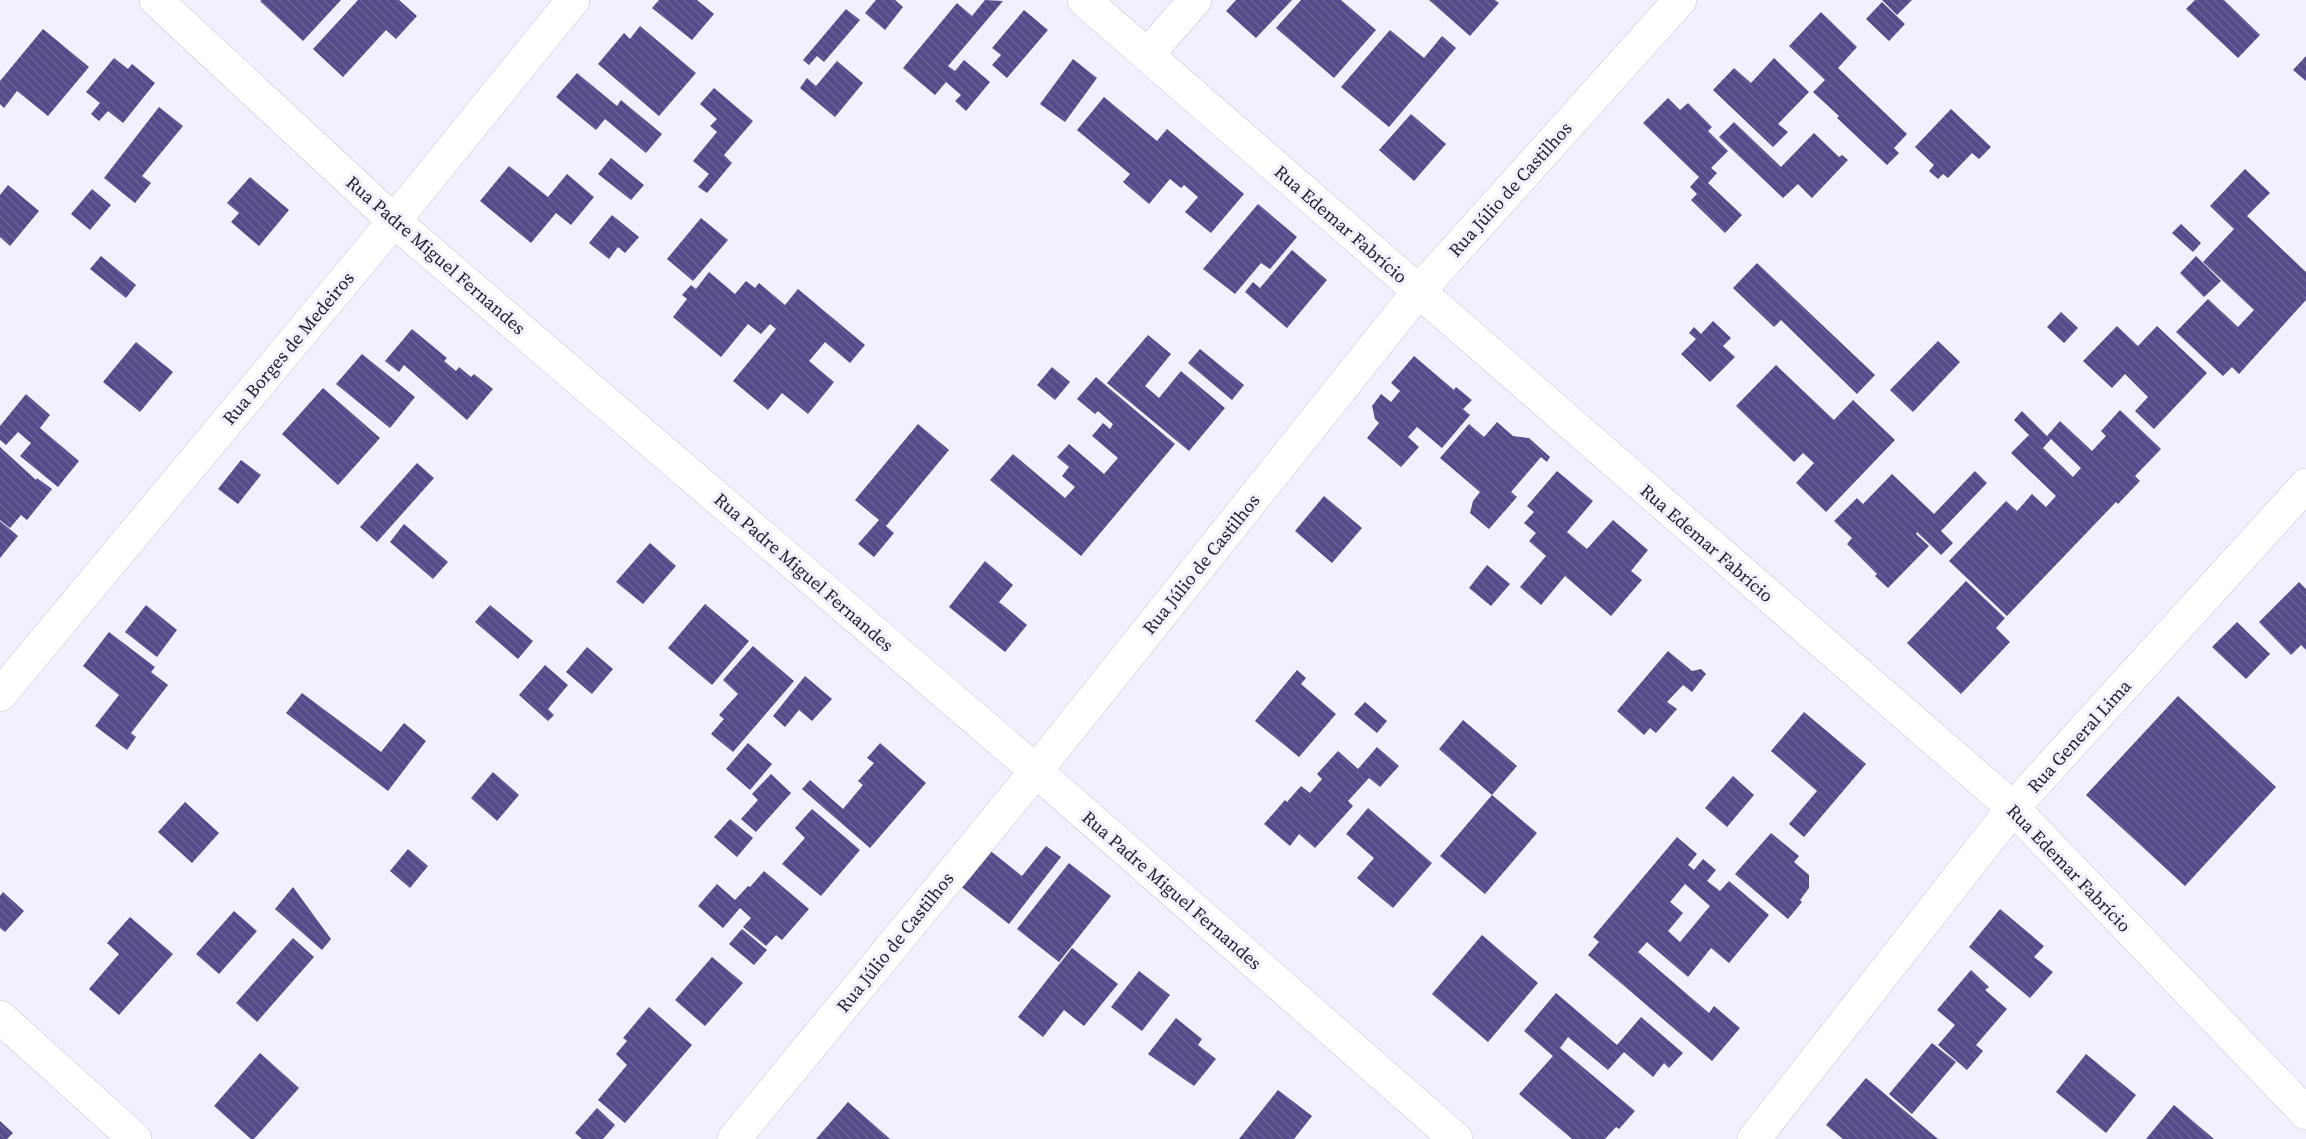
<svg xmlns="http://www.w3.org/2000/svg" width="2306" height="1139" viewBox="0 0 2306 1139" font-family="'Source Serif 4',serif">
<defs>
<pattern id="building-back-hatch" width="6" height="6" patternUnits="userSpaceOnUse" patternTransform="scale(1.5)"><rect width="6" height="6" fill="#534b8a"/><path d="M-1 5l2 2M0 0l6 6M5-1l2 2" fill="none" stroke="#686294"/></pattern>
</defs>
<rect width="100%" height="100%" fill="#f0f0ff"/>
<g fill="url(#building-back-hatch)" fill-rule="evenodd">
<path d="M262,0h79l-38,41 -43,-40z"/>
<path d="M358,0h41l18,16 -21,23 -10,-9 -43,47 -30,-28z"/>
<path d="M659,0h38l17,14 -22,26 -40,-32z"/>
<path d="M876,0h19l8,7 -18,23 -20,-17z"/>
<path d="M985,0l18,1 -55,65 7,5 9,-11 26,22 -24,29 -11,-10 6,-6 -15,-13 -11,13 -32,-27 54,-65 15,13z"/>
<path d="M1236,0h56l-36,38 -30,-27z"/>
<path d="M1301,0h40l35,30 -42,48 -58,-50z"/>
<path d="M1429,0h66l4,3 -29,33z"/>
<path d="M1882,0h30l-15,15z"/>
<path d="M2195,0h29l36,35 -22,23 -52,-49z"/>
<path d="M1882,2l23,22 -16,17 -23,-22z"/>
<path d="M846,9l14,11 -36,42 -7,-6 -8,9 -6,-5z"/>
<path d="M1024,10l24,20 -41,48 -15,-13 9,-10 -9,-7z"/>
<path d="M1821,12l36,35 -19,21 69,66 -13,14 5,5 -12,12 -50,-47 2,-2 -26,-24 12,-12 -36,-34z"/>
<path d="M640,26l56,47 -37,43 -61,-52 26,-31 6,6z"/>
<path d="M43,29l46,38 -41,49 -31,-25 -13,17 -4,-4v-23z"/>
<path d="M1390,30l34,28 18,-22 14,12 -67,79 -48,-40z"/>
<path d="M2306,56v25l-13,-11z"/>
<path d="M114,58l14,11 4,-5 23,19 -32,40 -15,-12 -9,10 -8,-7 9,-11 -14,-11z"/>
<path d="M1774,58l35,34 -31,32 10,8 -15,15 -60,-57 21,-22 17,15z"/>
<path d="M1073,59l24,19 -32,44 -25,-18z"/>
<path d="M837,61l26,22 -28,34 -35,-29 7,-10 9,8z"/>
<path d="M577,73l40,33 4,-6 41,34 -16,19 -41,-34 -9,11 -40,-33z"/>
<path d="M714,88l39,33 -29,34 8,8 -25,30 -9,-6 11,-13 -16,-13 24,-29 -7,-6 7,-7 -17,-15z"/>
<path d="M1104,97l53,44 10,-12 77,65 -33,39 -26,-21 13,-15 -14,-12 -3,3 -11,-9 -21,25 -26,-22 7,-8 -53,-44z"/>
<path d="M1668,98l12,12 8,-7 24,24 -4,4 20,20 -17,17 6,5 -9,10 34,32 -17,18 -34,-33 6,-6 -7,-7 9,-10 -56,-54z"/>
<path d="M159,107l24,19 -41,50 9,7 -16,20 -31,-25z"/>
<path d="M1951,109l40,38 -12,12 -7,-6 -24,25 -5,-4 -5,5 -9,-8 5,-6 -19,-18z"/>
<path d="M1411,114l35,30 -32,37 -35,-31z"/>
<path d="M1734,122l47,45 33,-34 25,24 3,-2 6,5 -36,38 -14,-14 -15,14 -64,-61z"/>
<path d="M611,158l33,27 -13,15 -33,-26z"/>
<path d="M509,166l39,31 19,-23 27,23 -23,28 -15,-12 -25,30 -51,-42z"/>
<path d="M2245,169l25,24 -23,23 59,56v28l-67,74 -7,-7 -9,9 -47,-44 32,-33 30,28 16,-17 -51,-48 31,-33 -24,-23z"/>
<path d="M250,177l39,33 -30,36 -28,-24 8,-9 -12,-10z"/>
<path d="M8,185l31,26 -29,35 -10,-9v-42z"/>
<path d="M92,189l19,16 -21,25 -19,-16z"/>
<path d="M1258,204l39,33 -27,32 -9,-6 -26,31 -32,-25z"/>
<path d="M612,215l27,22 -14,16 -7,-6 -9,12 -20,-16z"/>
<path d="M701,218l27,22 -35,41 -26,-22z"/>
<path d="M2181,224l20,19 -8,9 -21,-19z"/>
<path d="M1292,250l35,30 -40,48 -42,-36 8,-10 7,6z"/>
<path d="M101,256l35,29 -10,13 -36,-29z"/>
<path d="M2196,256l25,25 -17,16 -24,-24z"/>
<path d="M1757,263l118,112 -18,19 -76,-74 -7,7 -41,-39z"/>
<path d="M709,272l26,22 11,-13 9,7 4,-5 26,22 13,-16 67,56 -15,18 -25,-21 -16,19 25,21 -26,32 -26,-21 -14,17 -35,-29 43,-52 -6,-5 -9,10 -13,-10 -27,33 -48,-40 14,-18 -5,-4 9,-10 5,4z"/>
<path d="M2061,312l17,16 -14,15 -17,-16z"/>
<path d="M1713,321l18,17 -8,8 12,11 -25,25 -29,-28 15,-15 -7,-6 5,-6 7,7z"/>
<path d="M2117,326l21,20 19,-20 50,47 -53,56 -19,-18 13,-14 -23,-23 -13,14 -29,-27z"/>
<path d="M412,329l35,29 -3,3 12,10 3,-4 12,10 3,-3 19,15 -26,31 -63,-55 -5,7 -14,-11z"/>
<path d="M1148,335l23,19 -26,32 14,12 22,-27 44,37 -36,43 -82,-68z"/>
<path d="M1938,341l22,21 -47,50 -23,-22z"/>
<path d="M136,342l37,30 -33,40 -37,-30z"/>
<path d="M1200,349l44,36 -12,15 -44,-37z"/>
<path d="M362,354l53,43 -25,31 -54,-44z"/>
<path d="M1414,356l40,34 2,-3 16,13 -9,9 7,6 -28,33 -25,-21 -9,10 11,10 -18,20 -34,-29 12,-15 -4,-4 -3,-13 9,-12 10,8 9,-11 -9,-8z"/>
<path d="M1776,365l58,55 19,-20 42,40 -69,72 -30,-29 18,-20 -11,-10 -9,9 -58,-56z"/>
<path d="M1052,367l18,15 -15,18 -18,-15z"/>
<path d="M1096,377l79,67 -94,112 -91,-76 23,-26 52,44 10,-11 -13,-11 7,-9 -12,-10 12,-13 35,30 14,-16 -26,-22 11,-13 7,6 3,-5 -15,-13 -3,3 -18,-15z"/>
<path d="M323,388l57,50 -42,47 -56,-51z"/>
<path d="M26,394l24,21 -10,13 39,33 -21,26 -38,-31 11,-13 -13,-11 -12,13 -6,-5v-14z"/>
<path d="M2120,410l41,39 -26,27 5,5 -22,23 -2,-2 -109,114 -58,-55 57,-60 11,10 15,-17 14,13 10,-11 -45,-43 18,-18 -15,-15 8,-9 25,25 13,-15 32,30 14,-15 -5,-5zM2051,439l30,29 -8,9 -30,-29z"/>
<path d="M1497,422l16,14 16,2 21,19 -3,5 -6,-5 -30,35 6,5 -28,32 -19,-16 3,-12 7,-9 -40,-34 29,-34 15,13z"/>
<path d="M918,424l31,26 -63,76 8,7 -20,24 -16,-13 21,-24 -24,-20z"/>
<path d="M0,447l36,33 1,-2 15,11 -25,31 -6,-5 -11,13 -10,-8z"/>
<path d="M241,460l20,15 -23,29 -20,-15z"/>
<path d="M417,463l17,15 -57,64 -17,-15z"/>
<path d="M1557,471l36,30 -26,31 20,17 26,-29 35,30 -17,21 11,9 -31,36 -46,-40 -24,29 -21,-18 26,-31 -17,-15 7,-8 -12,-10 10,-11 -7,-6z"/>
<path d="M1975,471l12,12 -46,48 12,12 -12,12 -24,-23 -1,2 13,12 -41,42 -13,-12 2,-2 -30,-30 5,-6 -18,-17 23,-23 6,6 29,-30 42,40z"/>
<path d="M1324,496l38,32 -30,35 -37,-32z"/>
<path d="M0,521l18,15 -18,22z"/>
<path d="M404,524l44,38 -15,17 -43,-37z"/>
<path d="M650,543l26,23 -33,38 -27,-22z"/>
<path d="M985,561l28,24 -14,17 28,23 -22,27 -56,-45z"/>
<path d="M1487,565l23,19 -19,22 -22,-18z"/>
<path d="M1966,581l39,37 -9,10 14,14 -49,52 -54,-51z"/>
<path d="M2299,582l7,7v61l-5,-5 -10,10 -32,-33z"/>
<path d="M705,604l44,37 -37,44 -44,-37z"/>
<path d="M146,605l31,25 -20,27 -32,-25z"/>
<path d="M490,605l43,36 -15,18 -43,-37z"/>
<path d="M2237,622l33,32 -24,25 -34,-32z"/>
<path d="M109,632l46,35 -4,5 17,13 -37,48 5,4 -9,13 -32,-24 24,-31 -36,-29z"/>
<path d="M753,646l41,35 -61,71 -22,-18 13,-15 -5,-4 19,-21 -15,-14z"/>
<path d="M587,647l26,22 -21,25 -26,-22z"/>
<path d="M1668,651l24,20 9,-2 5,5 -14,18 -9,-7 -16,17 10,7 -21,24 -6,-5 -6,7 -27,-24z"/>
<path d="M545,665l23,20 -20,24 6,6 -6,6 -29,-26z"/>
<path d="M1297,670l9,8 -5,6 35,30 -37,43 -44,-36z"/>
<path d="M805,676l27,23 -20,22 -13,-11 -14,17 -12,-11z"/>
<path d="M302,693l79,59 23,-29 22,18 -38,50 -102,-78z"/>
<path d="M2178,696l98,91 -91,99 -99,-91z"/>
<path d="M1365,702l22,19 -10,12 -23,-19z"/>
<path d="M1804,712l62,52 -62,73 -15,-13 28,-33 -46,-40z"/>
<path d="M1463,720l54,46 -25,29 45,38 -52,61 -45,-38 52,-61 -53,-46z"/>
<path d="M748,743l24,21 -22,26 -24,-21z"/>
<path d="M880,743l46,40 -56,65 -68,-59 8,-9 33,29 20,-24 -5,-4 16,-18 -7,-5z"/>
<path d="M1377,747l22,19 -19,21 -11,-9 -21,23 5,5 -38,42 -16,-14 -9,12 -26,-22 21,-24 2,2 14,-16 9,7 12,-14 -5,-5 21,-23 20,18z"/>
<path d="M493,772l26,23 -22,26 -26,-23z"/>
<path d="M771,774l20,19 -35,39 -15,-13 17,-19 -6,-6z"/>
<path d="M1733,776l21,19 -27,32 -22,-19z"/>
<path d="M185,802l34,31 -27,30 -34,-31z"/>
<path d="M1368,808l64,55 -39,45 -36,-30 17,-20 -28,-24z"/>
<path d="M812,809l48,41 -39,46 -39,-32 23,-26 -10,-10z"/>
<path d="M730,819l23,19 -16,19 -23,-20z"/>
<path d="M1771,833l28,23 -5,6 15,13v13l-9,12 2,2 -14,17 -53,-45z"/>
<path d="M1677,837l20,17 -9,11 6,5 9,-11 13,11 -9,11 13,10 9,-10 40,34 -40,48 -18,-15 -23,29 -41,-35 -9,10 71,61 5,-7 26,22 -28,33 -124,-106 11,-13 -6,-5zM1685,884l25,22 -30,36 -12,-11 15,-18 -13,-11z"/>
<path d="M1046,846l15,11 -52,67 -50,-39 29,-36 34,27z"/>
<path d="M408,849l20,17 -18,22 -20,-17z"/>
<path d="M1069,863l42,33 -52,66 -42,-33z"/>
<path d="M764,871l45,38 -27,31 -6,-5 -10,11 -23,-19 8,-9 -11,-10 -17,20 -25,-22 19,-22 18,16 13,-14 2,1z"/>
<path d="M293,887l38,52 -9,11 -47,-41z"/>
<path d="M3,892l21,19 -19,21 -5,-4v-32z"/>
<path d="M2000,909l44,37 -10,11 19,15 -23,26 -61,-51z"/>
<path d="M234,911l23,20 -38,43 -23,-20z"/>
<path d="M130,917l43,37 -54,61 -30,-26 30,-35 -12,-11z"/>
<path d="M742,929l25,21 -13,15 -25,-21z"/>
<path d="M1482,935l56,48 -50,59 -56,-48z"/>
<path d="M293,938l21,19 -57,65 -21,-19z"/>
<path d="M1072,948l46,36 -34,42 -20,-16 -21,27 -25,-20z"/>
<path d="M712,957l31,26 -38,43 -30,-26z"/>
<path d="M1971,970l18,17 -4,3 22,19 -31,36 7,6 -16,19 -29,-25 17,-20 -18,-15z"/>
<path d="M1139,971l31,24 -28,36 -31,-24z"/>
<path d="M1556,993l61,52 24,-28 42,36 -14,15 -5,-5 -11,14 -29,-25 -16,18 -40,-33 -8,11 75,63 -16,18 -3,-2 -11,12h-33l-53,-45 34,-38 -29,-25z"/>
<path d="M649,1007l43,38 -67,78 -27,-23 29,-35 -11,-11 11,-13 -4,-3z"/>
<path d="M1176,1018l26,21 -4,6 18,14 -22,27 -46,-32z"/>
<path d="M1932,1043l24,19 -44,52 -23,-20z"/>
<path d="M260,1053l39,35 -45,51h-3l-37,-33z"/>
<path d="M2086,1054l50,41 -30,38 -50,-41z"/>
<path d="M1866,1078l72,61h-95l-17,-14z"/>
<path d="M1278,1090l34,26 -18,23h-55z"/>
<path d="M848,1102l42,37h-74z"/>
<path d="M2174,1105l40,34h-68z"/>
<path d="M597,1108l18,17 -12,14h-21l-7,-6z"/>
<path d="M0,1121l13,12 -6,6h-7z"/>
</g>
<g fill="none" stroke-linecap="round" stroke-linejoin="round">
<g stroke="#c6c5d4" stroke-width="34">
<g id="street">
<path d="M156,0l238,221 642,550 420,368"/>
<path d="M1084,0l929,808 293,305"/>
<path d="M1148,54l47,-54"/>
<path d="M0,695l394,-474 179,-221"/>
<path d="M0,1017l135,122"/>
<path d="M734,1139l302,-368 382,-479 262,-292"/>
<path d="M1754,1139l259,-331 293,-323"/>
</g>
</g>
<use href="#street" stroke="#fff" stroke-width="33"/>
</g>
<g text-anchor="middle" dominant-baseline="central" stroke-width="6" stroke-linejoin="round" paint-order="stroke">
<g font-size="18" fill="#222227" stroke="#f0f0ff">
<text transform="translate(1510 189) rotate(-48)">Rua Júlio de Castilhos</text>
<text transform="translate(1341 224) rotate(41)">Rua Edemar Fabrício</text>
<text transform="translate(436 255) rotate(41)">Rua Padre Miguel Fernandes</text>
<text transform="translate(288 348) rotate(-50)">Rua Borges de Medeiros</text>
<text transform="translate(1707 543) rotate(41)">Rua Edemar Fabrício</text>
<text transform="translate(1201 564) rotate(-51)">Rua Júlio de Castilhos</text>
<text transform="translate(804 572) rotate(41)">Rua Padre Miguel Fernandes</text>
<text transform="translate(2079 736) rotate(-48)">Rua General Lima</text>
<text transform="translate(2069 868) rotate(46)">Rua Edemar Fabrício</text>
<text transform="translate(1172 890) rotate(41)">Rua Padre Miguel Fernandes</text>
<text transform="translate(895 942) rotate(-51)">Rua Júlio de Castilhos</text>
</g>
</g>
</svg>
